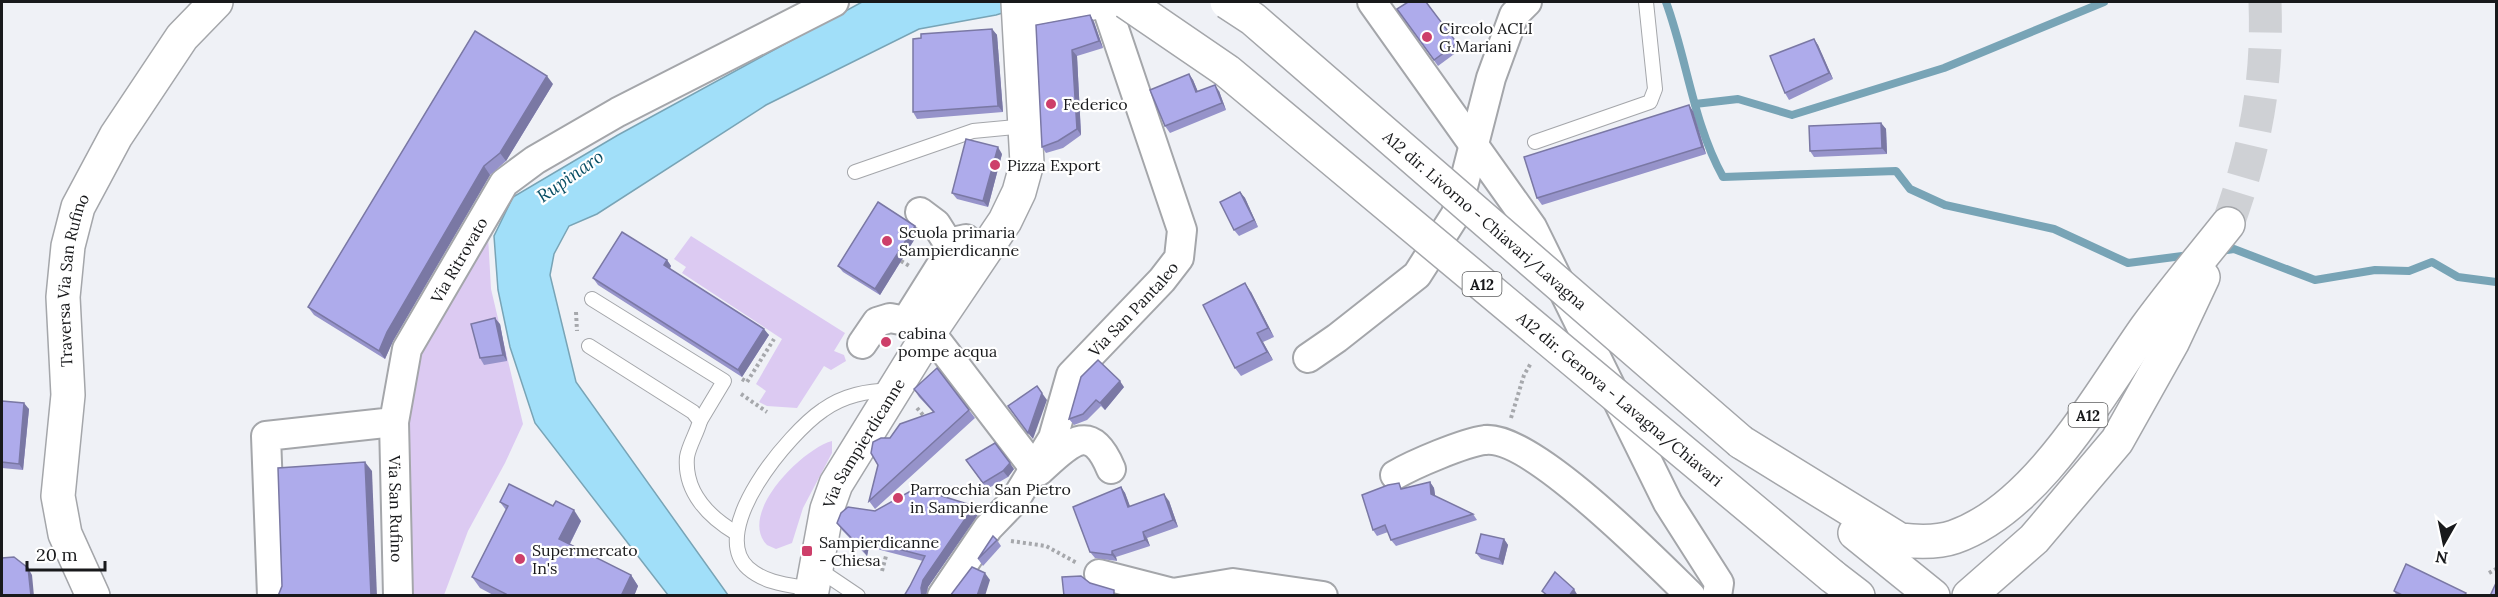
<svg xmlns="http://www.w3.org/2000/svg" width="2498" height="597" viewBox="0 0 2498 597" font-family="Lora,serif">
<rect width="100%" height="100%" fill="#eff1f6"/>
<g fill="#dccaf2">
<path d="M488,236l3,53 32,135 -18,39 -37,68 -24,64 -37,1v-201l7,-34z"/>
<path d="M691,236l154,97 -11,18 10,4 2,6 -15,9 -7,-4 -27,42 -30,-2 -8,-4 7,-11 -10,-7 26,-45 -100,-66 4,-6 -12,-8z"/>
<path d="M832,441v12l-29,55 -11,35 -16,6 -9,-4c-30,-31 35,-96 65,-104z"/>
</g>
<path fill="#a1dff9" stroke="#78a4b6" stroke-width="1.5" d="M862,2h176l-42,13 -77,14 -153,76 -169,109 -28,12 -15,28 -4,21 26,107 152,213h-60l-133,-172 -25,-76 -12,-57 -4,-54 19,-39 105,-62z"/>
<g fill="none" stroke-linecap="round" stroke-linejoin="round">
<g stroke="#78a4b6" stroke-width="8">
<path d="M1666,2c21,57 27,121 57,175l173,-6 14,18 35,16 109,24 74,34 62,-8"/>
<path d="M1695,104l43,-5 54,16 152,-47 160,-66"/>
<path d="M2220,251l14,-2 81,31 60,-10 34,1 23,-9 26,15 38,5"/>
</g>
<path stroke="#cfd1d5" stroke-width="33" stroke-dasharray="33 16" stroke-linecap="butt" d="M2228,224c27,-76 40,-141 37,-222"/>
<g stroke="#a4a6aa" stroke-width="16">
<g id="lane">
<path d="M1535,142l115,-40 5,-13 -9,-87"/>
<path d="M855,172l118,-41 53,-5"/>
<path d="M592,299l132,82 -24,40"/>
<path d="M589,346l104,66 7,9c-3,12 -11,24 -13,36 -3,35 22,60 49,76"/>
<path d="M818,569l40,27"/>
<path d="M812,589c-22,-4 -46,-5 -64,-21 -41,-38 41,-135 75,-158 21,-15 44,-19 69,-20"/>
</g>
</g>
<g stroke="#a4a6aa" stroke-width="32">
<g id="street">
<path d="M1372,2l160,225 136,276 51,80 -2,13"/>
<path d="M920,212l16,12 12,19 18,-4"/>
<path d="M930,332l104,136 5,3c29,-26 51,-53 72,-2"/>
<path d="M862,344l15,-22 13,-4 16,3 49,-78"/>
<path d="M1308,358l29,-20 80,-63 39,-61 35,-136 23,-63 13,-13"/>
<path id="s1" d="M394,422l4,174"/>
<path d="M1395,475c19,-11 68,-32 90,-35 47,-5 170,121 206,156"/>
<path d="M1099,574l74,19 60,-10 90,13"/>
<path id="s2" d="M272,596l-6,-160 128,-14 13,-73 97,-166 31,-23 83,-48 216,-110"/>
<path id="s3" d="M942,596l46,-68 27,-28 38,-62 18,-63 91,-95 17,-22 3,-28 -77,-228"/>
</g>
</g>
<g stroke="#a4a6aa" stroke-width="36">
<g id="secondary">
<path d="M1020,16l78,-14"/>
<path id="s4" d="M93,596l-28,-62 -7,-38 10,-101 -5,-98 5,-51 10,-39 38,-71 66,-99 34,-35"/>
<path id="s5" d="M811,596l16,-87 9,-25 94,-152 75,-111 14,-29 8,-29 -9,-161"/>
</g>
</g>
<g stroke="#a4a6aa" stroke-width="36">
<g id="highway">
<path d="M1741,442l159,98c18,2 37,3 54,-3 83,-29 144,-141 192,-209 26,-36 55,-70 82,-104"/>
<path d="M1855,533l78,63"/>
<path d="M1832,576l26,20"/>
<path d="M1969,596l65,-57 83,-98 55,-98 31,-66"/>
</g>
</g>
<g stroke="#a6a8ac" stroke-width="4" stroke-dasharray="3 3" stroke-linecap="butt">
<path d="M901,261l10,6"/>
<path d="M576,312l1,19"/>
<path d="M742,379l5,3 27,-43"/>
<path d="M741,394l26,18"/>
<path d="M917,408l6,7"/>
<path d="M1511,418l13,-43 7,-12"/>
<path d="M1011,541l35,5 31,17"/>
<path d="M882,571l4,-15"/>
<path d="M2489,573l7,-4"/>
</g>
<use href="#lane" stroke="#fff" stroke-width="14"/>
<use href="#street" stroke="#fff" stroke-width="28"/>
<use href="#secondary" stroke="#fff" stroke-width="33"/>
<use href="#highway" stroke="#fff" stroke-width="33"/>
<g stroke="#a4a6aa" stroke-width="36" stroke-linecap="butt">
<g id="highway-bridge">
<path id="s6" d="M1126,2l101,69 605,505"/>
<path id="s7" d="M1227,2l26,17 488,423"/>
</g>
</g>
<use href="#highway-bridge" stroke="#fff" stroke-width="33"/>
</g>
<g fill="#9693ca">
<path d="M1426,2l35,47 -23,17 -41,-57z"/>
<path d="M1090,15l4,7 9,26 -26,8 4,79 -18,13 -17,5 -4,-6 -6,-122z"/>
<path d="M992,29l5,6 6,77 -86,7 -4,-7z"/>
<path d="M1814,39l4,6 15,34 -44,21 -4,-7z"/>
<path d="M1189,74l4,6 5,12 21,-1 7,19 -56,23 -5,-7z"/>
<path d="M553,84l-47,77 -16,14 -97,166 -8,18 -71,-44 -6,-8z"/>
<path d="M1693,111l13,43 -164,51 -5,-7z"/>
<path d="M1881,123l5,6 1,25 -73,3 -4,-6z"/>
<path d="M1002,154l-14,53 -31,-8 -5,-6z"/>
<path d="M1240,192l5,6 13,29 -19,9 -5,-6z"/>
<path d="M919,232l-39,63 -37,-23 -5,-6z"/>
<path d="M667,260l4,6 -1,3 99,66 -27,42 -144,-92 -5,-7z"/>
<path d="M1251,292l23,45 -11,5 10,18 -32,16 -6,-8z"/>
<path d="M500,324l7,37 -23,4 -4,-7z"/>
<path d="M1081,377l43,10 -19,23 -4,-4 -14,14 -13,5 -5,-6z"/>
<path d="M914,389l55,21 6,8 -100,91 -6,-8 9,-36 12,-27 43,-26 -14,-15z"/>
<path d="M2,401l27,8 -6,61 -21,-2z"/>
<path d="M966,460l48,9 -6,8 -21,12z"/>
<path d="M1430,482l4,6 1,8 38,18 4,6 -81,26 -5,-6 -3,-8 -11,4 -4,-6 30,-41z"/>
<path d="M1121,487l4,6 5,14 39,-6 9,26 -31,11 3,8 -34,11 1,4 -22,-3 -5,-6z"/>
<path d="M500,502l81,19 -11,23 61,31 7,11 -4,10h-139l-15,-8 -8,-11 34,-67z"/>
<path d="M875,511l104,2 -51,74 -2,9 -16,-10 13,-25 -54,-14 -2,9 -25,-26 -5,-7z"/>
<path d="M1504,539l4,6 -5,20 -22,-6 -5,-6z"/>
<path d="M997,540l4,6 -18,20 -5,-7z"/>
<path d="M2394,591l74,5h-71z"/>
</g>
<g fill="#7a78a4">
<path d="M1090,15l4,7 9,26 -4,-7z"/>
<path d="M992,29l5,6 6,77 -5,-6z"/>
<path d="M1814,39l4,6 15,34 -4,-6z"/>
<path d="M1072,50l5,6 4,79 -4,-6z"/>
<path d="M1189,74l4,6 8,19 -5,-7z"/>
<path d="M547,76l6,8 -47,77 -6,-8z"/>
<path d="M1215,85l4,6 7,19 -4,-7z"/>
<path d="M1689,105l4,6 13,43 -4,-7z"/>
<path d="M1881,123l5,6 1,25 -5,-6z"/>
<path d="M998,147l4,7 -14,53 -5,-6z"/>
<path d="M484,166l6,9 -97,166 -8,18 -6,-8 8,-19z"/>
<path d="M1240,192l5,6 13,29 -4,-7z"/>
<path d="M915,226l4,6 -39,63 -5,-6z"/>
<path d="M667,260l4,6 -3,5 -4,-6z"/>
<path d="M1245,283l6,9 23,45 -6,-9z"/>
<path d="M495,318l5,6 7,37 -4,-6z"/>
<path d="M764,329l5,6 -27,42 -4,-7z"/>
<path d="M1257,333l6,9 10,18 -6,-8z"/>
<path d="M1120,381l4,6 -19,23 -5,-7z"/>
<path d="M1042,393l5,7 -14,39 -5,-6z"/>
<path d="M24,403l5,6 -6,61 -4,-6z"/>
<path d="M365,462l7,9 5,125h-6z"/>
<path d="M1010,463l4,6 -6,8 -5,-6z"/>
<path d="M1430,482l4,6 2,13 -5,-7z"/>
<path d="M1121,487l4,6 8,21 -5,-7z"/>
<path d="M1164,494l5,7 9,26 -5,-7z"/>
<path d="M974,506l5,7 -51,74 -2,8 -4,1 -1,-8 2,-8z"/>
<path d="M574,510l7,11 -14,28 -8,-10z"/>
<path d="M1143,532l4,6 3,8 -5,-6z"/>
<path d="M1504,539l4,6 -5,20 -4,-6z"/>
<path d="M864,540l5,7 -2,9 -5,-7z"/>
<path d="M1112,551l4,6 1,4 -5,-6z"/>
<path d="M28,568l4,7 2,21h-3z"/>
<path d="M985,573l5,7 -5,16h-8z"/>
<path d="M631,575l7,11 -4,10h-13z"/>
<path d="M1574,589l4,7h-9z"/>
</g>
<g fill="#aeabeb" stroke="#7a78a4" stroke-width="1.5">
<path d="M1408,2h18l31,41 -23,17 -37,-51z"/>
<path d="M1090,15l9,26 -27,9 5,79 -19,12 -16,6 -6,-122z"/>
<path d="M992,29l6,77 -85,6v-73l8,-1v-4z"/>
<path d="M475,31l72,45 -47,77 -16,13 -97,166 -8,19 -71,-44z"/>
<path d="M1814,39l15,34 -44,20 -15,-37z"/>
<path d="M1189,74l7,18 19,-7 7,18 -57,23 -15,-36z"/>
<path d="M1689,105l13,42 -165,51 -13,-41z"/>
<path d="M1881,123l1,25 -72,3 -1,-25z"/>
<path d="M966,139l32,8 -15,54 -31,-8z"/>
<path d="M1240,192l14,28 -20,10 -14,-28z"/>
<path d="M878,202l37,24 -40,63 -37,-23z"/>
<path d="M622,232l45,28 -3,5 100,64 -26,41 -145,-92z"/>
<path d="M1245,283l23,45 -11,5 10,19 -32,16 -32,-63z"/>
<path d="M495,318l8,37 -23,3 -9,-34z"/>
<path d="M1098,360l22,21 -20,22 -4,-3 -13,14 -14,5 12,-42z"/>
<path d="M937,368l32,42 -100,91 9,-36 -7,-12 2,-11 8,-4h9l10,-14 34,-12 -20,-23z"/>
<path d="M1037,386l5,7 -14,40 -20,-27z"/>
<path d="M2,401l22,2 -5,61 -17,-2z"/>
<path d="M995,443l15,20 -7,8 -20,12 -17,-23z"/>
<path d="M365,462l6,134h-93l4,-10 -4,-118z"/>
<path d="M1430,482l1,12 42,20 -82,26 -6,-15 -12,5 -11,-35 26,-10 11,-2 2,6z"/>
<path d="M509,484l44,22 3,-5 18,9 -15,29 72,36 -10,21h-116l1,-2 -34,-17 36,-71 -8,-4z"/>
<path d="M1121,487l7,20 36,-13 9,26 -30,12 2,8 -33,11v4l-22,-3 -17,-45z"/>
<path d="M916,488l58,18 -51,74 -2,8 1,8h-18l6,-10 15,-30 -61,-16 -2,9 -25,-26 4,-10 7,-6 27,4z"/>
<path d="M1481,534l23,5 -5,20 -23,-6z"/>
<path d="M993,536l4,4 -19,19z"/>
<path d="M14,557l14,11 3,28h-29v-38z"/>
<path d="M2406,564l60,29 -2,3h-60l-10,-5z"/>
<path d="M972,567l13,6 -8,23h-27z"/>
<path d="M1555,572l19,17 -5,7h-21l-6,-5z"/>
<path d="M1081,576l9,7 24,7v6h-50l-2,-19z"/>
<path d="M2496,583v13h-6z"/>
</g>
<g fill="#cd3f6a" stroke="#fff" stroke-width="2">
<circle cx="1427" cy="37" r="6"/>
<circle cx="1051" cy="104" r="6"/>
<circle cx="995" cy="165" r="6"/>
<circle cx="887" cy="241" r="6"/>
<circle cx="886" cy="342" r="6"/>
<circle cx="898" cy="498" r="6"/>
<rect x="801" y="545" width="12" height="12" rx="3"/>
<circle cx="520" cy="559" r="6"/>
</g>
<g text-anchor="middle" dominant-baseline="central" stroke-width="4.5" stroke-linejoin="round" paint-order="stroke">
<g fill="#fff" stroke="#5d5e5f" stroke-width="1.5">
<rect x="1462.5" y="272" width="39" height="24" rx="4.5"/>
<rect x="2068.5" y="403" width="39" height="24" rx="4.5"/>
</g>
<g font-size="15" font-weight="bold" fill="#18191b">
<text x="1482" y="284">A12</text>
<text x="2088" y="415">A12</text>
</g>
<g font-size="16" fill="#18191b" stroke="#fff" text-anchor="start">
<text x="1439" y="28">Circolo ACLI<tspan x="1439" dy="18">G.Mariani</tspan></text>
<text x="1063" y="104">Federico</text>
<text x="1007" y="165">Pizza Export</text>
<text x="899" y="232">Scuola primaria<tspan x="899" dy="18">Sampierdicanne</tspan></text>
<text x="898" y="333">cabina<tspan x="898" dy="18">pompe acqua</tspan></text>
<text x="910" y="489">Parrocchia San Pietro<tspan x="910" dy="18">in Sampierdicanne</tspan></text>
<text x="819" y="542">Sampierdicanne<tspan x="819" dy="18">- Chiesa</tspan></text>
<text x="532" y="550">Supermercato<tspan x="532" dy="18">In's</tspan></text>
</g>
<g font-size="16" fill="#18191b" stroke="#fff">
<text stroke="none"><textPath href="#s7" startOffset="338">A12 dir. Livorno - Chiavari/Lavagna</textPath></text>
<text stroke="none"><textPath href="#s2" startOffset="466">Via Ritrovato</textPath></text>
<text stroke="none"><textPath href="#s4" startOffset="324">Traversa Via San Rufino</textPath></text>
<text stroke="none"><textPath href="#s3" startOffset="350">Via San Pantaleo</textPath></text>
<text stroke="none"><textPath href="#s6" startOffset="634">A12 dir. Genova - Lavagna/Chiavari</textPath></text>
<text stroke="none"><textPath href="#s5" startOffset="164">Via Sampierdicanne</textPath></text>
<text stroke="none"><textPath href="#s1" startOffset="87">Via San Rufino</textPath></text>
</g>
<g font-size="18" font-style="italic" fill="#084e64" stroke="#fff">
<text transform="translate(570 176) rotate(-35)">Rupinaro</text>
</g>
</g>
<rect width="2498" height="597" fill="none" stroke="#18191b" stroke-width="6"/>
<g transform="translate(2444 543) rotate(189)" stroke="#ffffff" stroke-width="4.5" paint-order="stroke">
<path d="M0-4.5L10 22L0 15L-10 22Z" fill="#18191b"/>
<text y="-9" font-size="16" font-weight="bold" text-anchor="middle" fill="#18191b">N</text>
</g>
<path d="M27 561v9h78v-9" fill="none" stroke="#18191b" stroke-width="3"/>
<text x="36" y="561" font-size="18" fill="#18191b" stroke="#ffffff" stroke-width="4.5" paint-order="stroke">20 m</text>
</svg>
